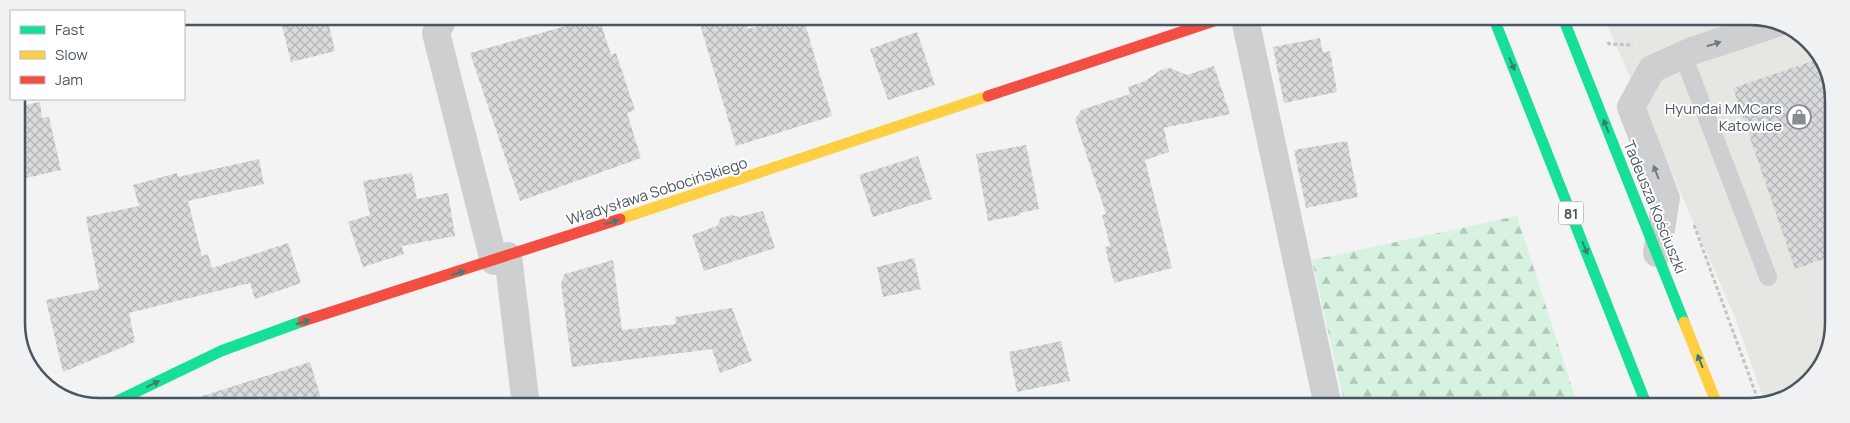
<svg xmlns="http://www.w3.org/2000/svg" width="1850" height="423" viewBox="0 0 1850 423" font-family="Manrope,sans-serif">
<defs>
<pattern id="forest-firs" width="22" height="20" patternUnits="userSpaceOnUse" patternTransform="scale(1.25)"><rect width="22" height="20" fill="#d8f2e1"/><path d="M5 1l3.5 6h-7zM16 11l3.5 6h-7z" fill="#b1c7ba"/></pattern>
<pattern id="building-cross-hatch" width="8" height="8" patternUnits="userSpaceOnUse" patternTransform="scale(1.25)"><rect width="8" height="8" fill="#d9dadb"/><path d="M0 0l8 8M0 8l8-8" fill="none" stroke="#b2b4b5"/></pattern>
</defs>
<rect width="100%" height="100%" fill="#f3f3f3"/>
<path fill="#e6e6e2" d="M1604,18h162l43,22 23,43v256l-27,47 -40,17 -31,-88z"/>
<path fill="url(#forest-firs)" d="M1517,216l61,190h-233l-33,-146z"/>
<g fill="url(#building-cross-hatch)">
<path d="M804,20l28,96 -96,30 -37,-125h46l3,8 28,-8z"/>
<path d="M584,21h16l11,34 5,-2 19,57 -8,3 14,45 -121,43 -50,-148z"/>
<path d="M281,22h47l7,29 -44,11z"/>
<path d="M917,32l18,53 -47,15 -18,-51z"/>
<path d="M1320,38l3,15 7,-2 7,41 -53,11 -11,-56z"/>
<path d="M1819,59l13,24v173l-37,13 -62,-181z"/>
<path d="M1214,66l16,48 -66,14 5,24 -24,8 27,108 -58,15 -9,-36 5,-1 -8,-31 4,-1 -31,-94 6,-10 49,-16 -2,-7 17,-6 16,-11 9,-2 17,7z"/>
<path d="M40,102l2,16 7,-1 12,53 -44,10 -1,-73z"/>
<path d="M1347,141l11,56 -52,11 -12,-58z"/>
<path d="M1026,145l13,64 -19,4v2l-32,6 -12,-67z"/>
<path d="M918,156l14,43 -59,18 -14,-42z"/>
<path d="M259,159l5,25 -76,17 14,55 6,-2 4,14 76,-25 13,40 -46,16 -5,-16 -121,30 6,29 -72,30 -17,-72 53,-11 -13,-72 53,-11 -6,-21 44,-12 1,4z"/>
<path d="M412,173l5,26 31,-6 7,43 -53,10 2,8 -41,13 -15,-45 22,-7 -7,-34z"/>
<path d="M763,211l12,37 -71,23 -12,-36 25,-9 4,-8 11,-3 7,2z"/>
<path d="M914,258l7,31 -38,8 -6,-30z"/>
<path d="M613,260l9,70 54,-6 -1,-7 57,-9 20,53 -32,12 -8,-24 -140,18 -11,-84 4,-9z"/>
<path d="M1061,341l9,40 -53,11 -8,-40z"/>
<path d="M310,362l13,43h-132l-1,-5z"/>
</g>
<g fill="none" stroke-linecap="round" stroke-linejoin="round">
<g stroke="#bac7c3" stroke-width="3" stroke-dasharray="4 2.5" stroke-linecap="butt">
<path d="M1608,42l1,2 24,1"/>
<path d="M1694,225l66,180"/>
</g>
<path stroke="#cdcfd1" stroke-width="18" d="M1683,55l85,222"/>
<g stroke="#cdcfd1" stroke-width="28">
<path d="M1245,19l83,387"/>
<path d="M442,21l-6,12 58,228"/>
<path d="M1657,253l9,-55 -35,-91 21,-38 40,-18 85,-28"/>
<path d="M508,256l18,150"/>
</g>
<g stroke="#16e098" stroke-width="11">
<path d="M1563,18l121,304"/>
<path d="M1494,19l153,387"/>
<path d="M109,405l112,-54 82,-30"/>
</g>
<g stroke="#ffcf43" stroke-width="11">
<path d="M620,219l368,-123"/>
<path d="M1684,322l34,85"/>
</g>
<g stroke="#f24e42" stroke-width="11">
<path d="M988,96l232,-77"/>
<path d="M303,321l317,-102"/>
</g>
</g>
<defs><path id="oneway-solid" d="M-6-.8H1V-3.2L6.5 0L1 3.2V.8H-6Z" transform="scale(1.25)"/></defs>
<g fill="#717a82">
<use href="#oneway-solid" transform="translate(1714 44) rotate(-18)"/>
<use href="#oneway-solid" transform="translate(1656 172) rotate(-111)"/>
</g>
<g fill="#3a7f71">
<use href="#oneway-solid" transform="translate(1512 64) rotate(68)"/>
<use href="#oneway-solid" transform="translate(1606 126) rotate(-112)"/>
<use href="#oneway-solid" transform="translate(612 222) rotate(-18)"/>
<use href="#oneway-solid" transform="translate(1585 248) rotate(68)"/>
<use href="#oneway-solid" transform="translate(458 273) rotate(-18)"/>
<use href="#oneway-solid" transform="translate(303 322) rotate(-18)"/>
<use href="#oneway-solid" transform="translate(1700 361) rotate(-112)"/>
<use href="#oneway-solid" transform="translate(153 384) rotate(-26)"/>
</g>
<defs>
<g id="shop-ring" transform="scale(1.25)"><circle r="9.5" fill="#fff" stroke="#848d93" stroke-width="1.5"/><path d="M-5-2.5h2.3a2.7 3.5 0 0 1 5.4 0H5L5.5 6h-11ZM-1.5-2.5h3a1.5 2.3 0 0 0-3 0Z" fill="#848d93"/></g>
</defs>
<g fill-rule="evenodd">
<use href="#shop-ring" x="1799" y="117"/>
</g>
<g text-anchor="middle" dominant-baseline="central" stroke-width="4" stroke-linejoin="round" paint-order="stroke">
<rect fill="#fff" stroke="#808990" stroke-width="1" x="1558.5" y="201.5" width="25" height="23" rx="4"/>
<g font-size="14" font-weight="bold" fill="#495660">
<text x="1571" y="213">81</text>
</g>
<g font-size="15" fill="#495660" stroke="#fff" text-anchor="end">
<text x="1782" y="108">Hyundai MMCars<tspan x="1782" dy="17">Katowice</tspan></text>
</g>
<g font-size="15" fill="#495660" stroke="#fff">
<text transform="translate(657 191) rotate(-18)">Władysława Sobocińskiego</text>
<text transform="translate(1655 207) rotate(68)">Tadeusza Kościuszki</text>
</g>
</g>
<path d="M0 0H1850V423H0ZM100 25H1750A75 75 0 0 1 1825 100V323A75 75 0 0 1 1750 398H100A75 75 0 0 1 25 323V100A75 75 0 0 1 100 25Z" fill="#f0f1f2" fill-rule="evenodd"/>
<path fill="none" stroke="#495660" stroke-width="2.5" d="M100 25H1750A75 75 0 0 1 1825 100V323A75 75 0 0 1 1750 398H100A75 75 0 0 1 25 323V100A75 75 0 0 1 100 25Z"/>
<rect x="10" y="10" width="175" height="90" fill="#ffffff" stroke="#b6bbbf"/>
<rect x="20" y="26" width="25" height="8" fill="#16e098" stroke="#b6bbbf"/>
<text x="55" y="35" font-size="15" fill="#495660">Fast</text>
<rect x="20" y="51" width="25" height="8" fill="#ffcf43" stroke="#b6bbbf"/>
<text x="55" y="60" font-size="15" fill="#495660">Slow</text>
<rect x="20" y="76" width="25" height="8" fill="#f24e42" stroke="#b6bbbf"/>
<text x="55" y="85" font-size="15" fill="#495660">Jam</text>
</svg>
